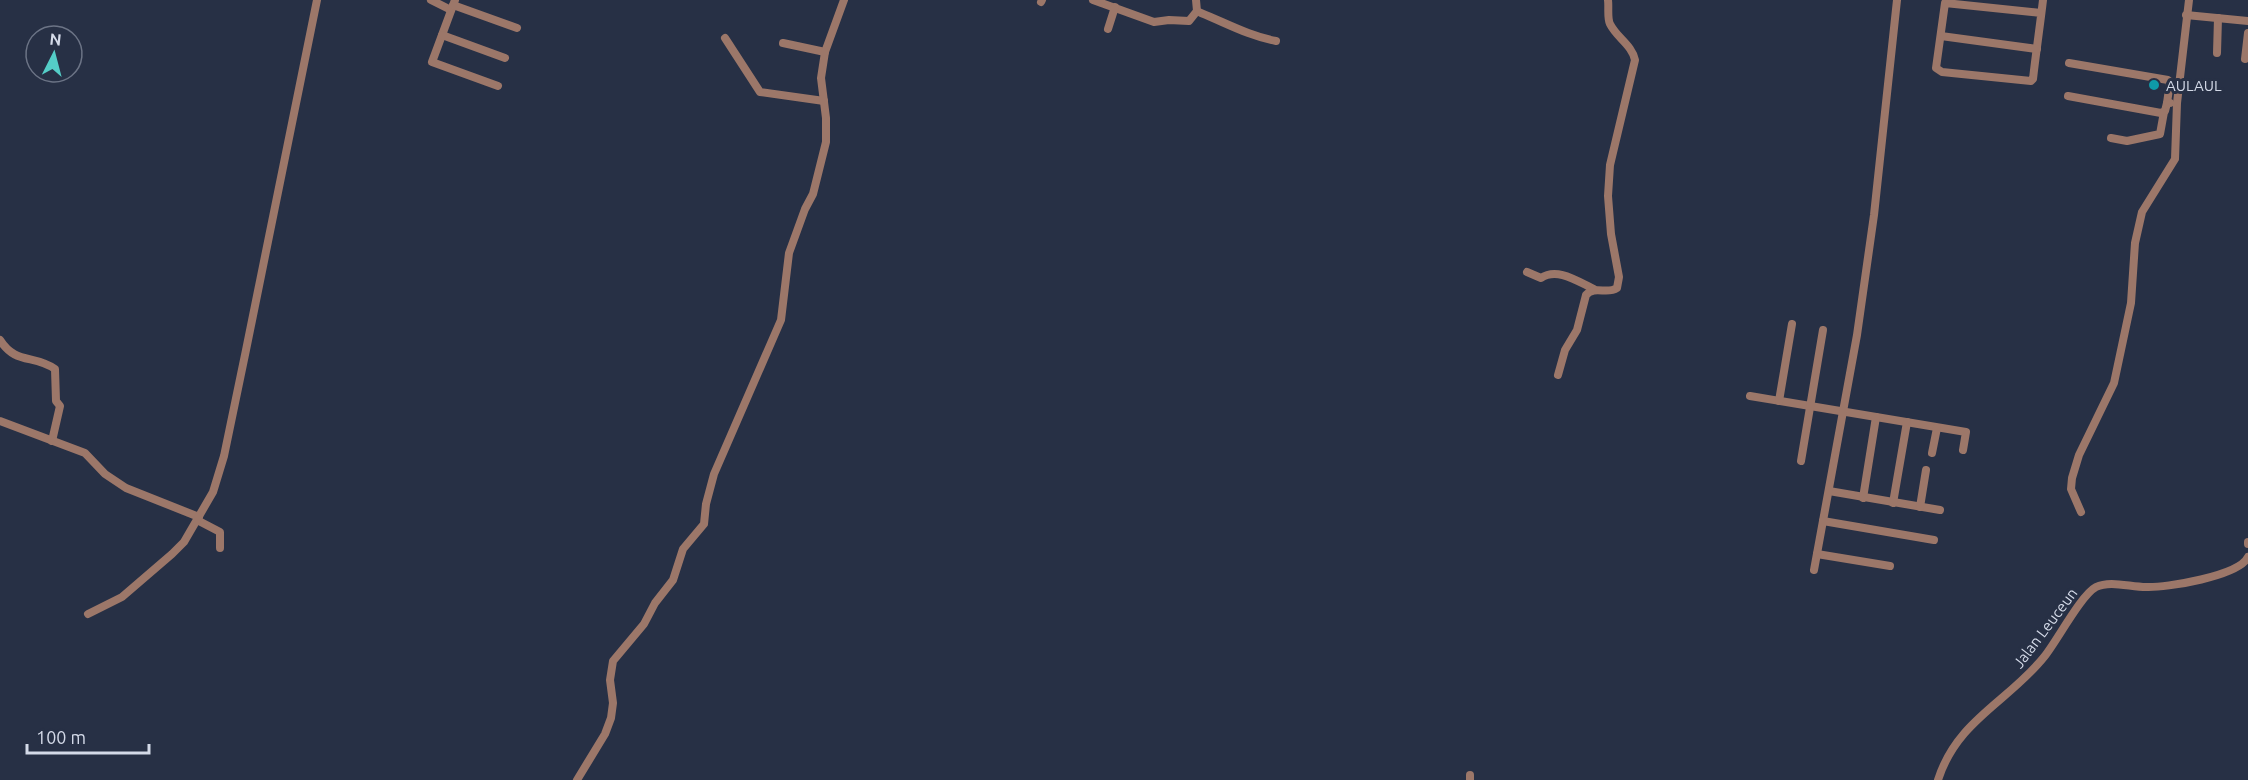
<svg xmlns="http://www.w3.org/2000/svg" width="2248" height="780" viewBox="0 0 2248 780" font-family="Ubuntu,sans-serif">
<rect width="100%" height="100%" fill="#273045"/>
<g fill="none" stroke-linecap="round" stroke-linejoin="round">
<g stroke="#9c7769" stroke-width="8">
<path d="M431,0l20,10"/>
<path d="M455,0l-23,62 66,24"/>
<path d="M1093,0l61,22 15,-2 20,1 8,-10"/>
<path d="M1196,0l1,11 4,2c25,10 48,23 75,28"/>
<path d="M1041,2l1,-2"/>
<path d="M453,5l64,23"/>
<path d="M2041,13l-96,-10 -9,65 6,4 89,9 2,-2c3,-27 7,-53 10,-79"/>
<path d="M2186,15l62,6"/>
<path d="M1108,29l7,-22"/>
<path d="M442,35l63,23"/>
<path d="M1941,36l96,13"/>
<path d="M725,38l35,54 64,9"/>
<path d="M783,43l42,9"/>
<path d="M2217,53l1,-35"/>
<path d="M2245,59l3,-26"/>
<path d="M2069,63l99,17 2,2 -3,21"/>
<path d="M2068,96l93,17 4,-2 2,-8h3"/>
<path d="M2111,138l16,3 33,-7 4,-22"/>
<path d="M1527,272l14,6c16,-11 36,3 53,11"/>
<path d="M0,340c16,25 33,14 55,29l1,32 4,5 -8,35"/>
<path d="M1558,375l7,-25 12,-20 9,-35c9,-10 21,0 31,-7l2,-11 -8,-43 -3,-38 2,-31 25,-105c-3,-15 -18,-22 -25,-36 -3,-6 -1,-17 -2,-24"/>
<path d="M1750,396l216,36 -3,18"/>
<path d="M1779,401l13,-77"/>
<path d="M0,421l85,32 20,21 21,14 73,29"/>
<path d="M1932,453l5,-25"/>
<path d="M1801,461l22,-131"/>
<path d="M1829,491l111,19"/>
<path d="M1863,498l13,-81"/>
<path d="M1893,503l14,-81"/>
<path d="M1920,507l6,-37"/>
<path d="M2081,512l-10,-23 1,-11 7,-23 35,-72 17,-80 4,-60 7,-31 33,-53 2,-56 12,-103"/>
<path d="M197,520l23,12v16"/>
<path d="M1823,521l111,19"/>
<path d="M2248,542v2"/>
<path d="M1817,554l73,12"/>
<path d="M1814,570l43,-235 17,-120 23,-215"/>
<path d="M88,614l34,-17 50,-43 12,-12 29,-50 11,-36 22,-106 71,-350"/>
<path d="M577,780l28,-46 6,-16 2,-15 -3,-23 3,-19 31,-37 11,-21 18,-23 10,-31 21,-25 2,-20 8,-30 67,-154 8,-67 16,-44 8,-15 13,-52v-24l-5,-40 4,-26 19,-52"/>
<path d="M1470,780v-5"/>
<path d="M1938,780c19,-60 70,-78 106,-123 13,-16 37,-62 52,-70 14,-7 34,0 50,0 20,1 93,-11 102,-30"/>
</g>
</g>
<circle fill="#0f9aa8" stroke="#273045" stroke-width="2" cx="2154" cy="85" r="6"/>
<g text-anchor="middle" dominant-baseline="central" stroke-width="6" stroke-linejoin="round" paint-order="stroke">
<g font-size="15" fill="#d4dae8" stroke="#273045" text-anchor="start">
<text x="2166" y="85">AULAUL</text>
</g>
<g font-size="15" fill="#d4dae8" stroke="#273045">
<text transform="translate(2045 628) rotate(-53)">Jalan Leuceun</text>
</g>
</g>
<g transform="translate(54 54) rotate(6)"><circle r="28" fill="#273045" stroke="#6c7486" stroke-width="1.5"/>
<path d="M0-4.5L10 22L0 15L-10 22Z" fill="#54cdc7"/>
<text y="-9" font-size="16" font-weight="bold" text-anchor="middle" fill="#d4dae8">N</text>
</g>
<path d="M27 744v9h122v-9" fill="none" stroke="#d4dae8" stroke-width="3"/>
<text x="36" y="744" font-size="18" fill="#d4dae8" stroke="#273045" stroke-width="4.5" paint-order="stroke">100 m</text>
</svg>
